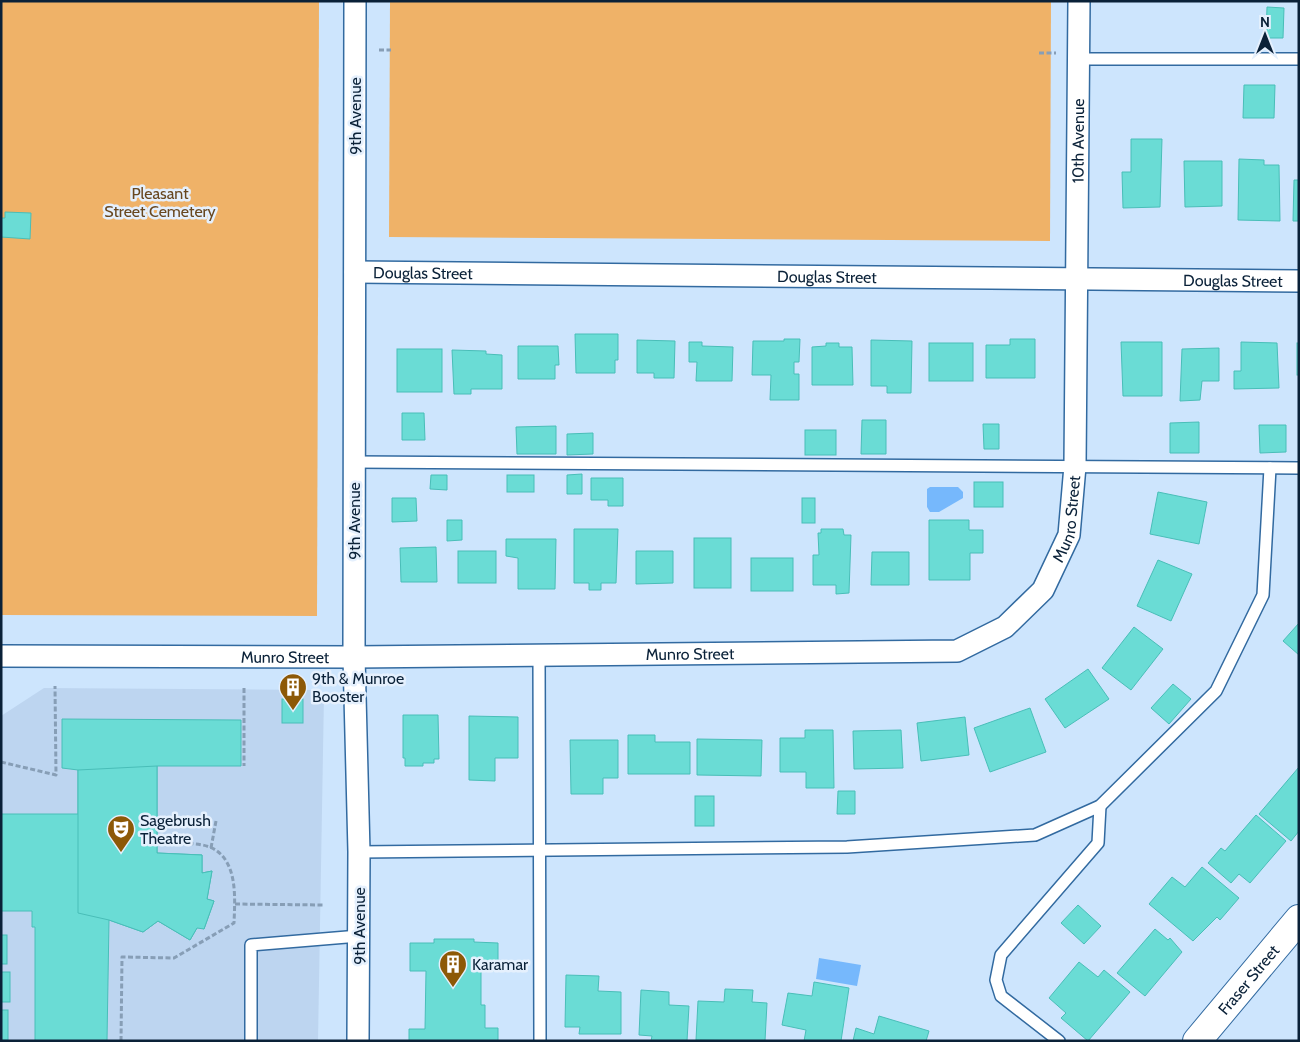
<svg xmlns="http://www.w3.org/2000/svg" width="1300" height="1042" viewBox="0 0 1300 1042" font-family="Cabin,sans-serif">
<rect width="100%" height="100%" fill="#cde5fd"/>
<path fill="#bdd5f0" d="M44,688l272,2 8,4 -6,347h-317v-325z"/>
<g fill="#efb268">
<path d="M1,1h318l-2,615 -316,-1z"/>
<path d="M390,1h661l-1,240 -661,-4z"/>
</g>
<g fill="#76b8fc">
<path d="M930,487h28l5,5v6l-24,14h-9l-3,-5v-18z"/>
<path d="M819,958l42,7 -4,21 -41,-7z"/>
</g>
<g fill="#6adcd5" stroke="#49beb8">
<path d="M1267,7l17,1 -1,30h-17z"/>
<path d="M1244,85h31l-1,33h-31z"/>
<path d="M1131,139h31l-2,68 -37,1 -1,-36h9z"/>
<path d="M1239,159l25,1v5h15l1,56 -42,-1z"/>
<path d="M1184,161h38v45l-37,1z"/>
<path d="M1294,180h5v41h-6z"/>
<path d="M5,212l26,1 -1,26 -29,-2v-19h4z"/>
<path d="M575,334h43v26h-3v13h-39z"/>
<path d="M784,339h16l-1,23h-5v12h5v26h-29l1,-25h-19l1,-34h31z"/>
<path d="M1010,339h25v39h-49v-33h24z"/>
<path d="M637,340l38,1 -1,37h-20v-5h-17z"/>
<path d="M871,340l41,1 -1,52h-24v-7h-16z"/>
<path d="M689,342h13v4l31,1 -1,34h-36l1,-19h-8z"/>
<path d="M1121,342h41v54h-39z"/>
<path d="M1241,342l36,1 2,45 -45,1v-18h7z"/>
<path d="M826,343h13v4h13l1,38h-41v-38l14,-1z"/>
<rect x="929" y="343" width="44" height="38"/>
<rect x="1297" y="343" width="2" height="32"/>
<path d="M518,346h40l1,19h-4v14h-37z"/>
<path d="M1219,348v33h-17l-2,19 -20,1 2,-52z"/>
<rect x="397" y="349" width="45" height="43"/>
<path d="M452,350l34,1v3l16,1v34h-31v5h-17z"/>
<path d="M402,413h22l1,27h-23z"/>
<path d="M862,420h24v34h-25z"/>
<path d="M1199,422v31h-29v-30z"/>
<path d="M983,424h16v25h-15z"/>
<path d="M1259,425h27v27l-26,1z"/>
<path d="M556,426v28h-39l-1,-27z"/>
<rect x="805" y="430" width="31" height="25"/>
<path d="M593,433v21l-26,1v-21z"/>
<path d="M582,474v20h-15v-19z"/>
<path d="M431,475h16v15l-17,-1z"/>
<rect x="507" y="475" width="27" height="17"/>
<path d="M591,478h32v28h-15v-6h-17z"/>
<rect x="974" y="482" width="29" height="25"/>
<path d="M1158,492l49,10 -8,42 -49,-10z"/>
<path d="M392,498h24l1,23 -25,1z"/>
<rect x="802" y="498" width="13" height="25"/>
<path d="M447,520h15v20l-15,1z"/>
<path d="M929,520h40v10h14v23h-13v27h-41z"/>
<path d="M574,529h44l-2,54h-15v7h-12v-7h-15z"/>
<path d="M821,529h22l1,6h7l-2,58 -13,1v-9h-23v-30h6l-1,-22h3z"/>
<rect x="694" y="538" width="37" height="50"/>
<path d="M506,539h50l-1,50h-37v-31l-12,-2z"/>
<path d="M436,547l1,35h-36l-1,-34z"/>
<rect x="458" y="551" width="38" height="32"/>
<path d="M636,551h37v32l-37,1z"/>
<path d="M872,552h37v33h-38z"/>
<rect x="751" y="558" width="42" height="33"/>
<path d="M1158,560l34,14 -21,47 -34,-15z"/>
<path d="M1299,623v32l-16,-14z"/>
<path d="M1134,627l29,22 -32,41 -29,-22z"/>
<path d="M1088,669l21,30 -44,29 -20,-29z"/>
<path d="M1173,684l18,15 -22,25 -18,-16z"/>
<rect x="282" y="699" width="21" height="24"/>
<path d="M1030,708l16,44 -56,20 -16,-44z"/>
<path d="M403,715h35l1,44h-5v4h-11v3h-18v-8h-2z"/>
<path d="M469,716l49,1v41h-23v23l-26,-1z"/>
<path d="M965,717l4,38 -48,6 -4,-38z"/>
<path d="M62,719l179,1v46h-84v87l45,2v18l10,-2 -5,28 7,2 -10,28 -6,-3 -8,14 -32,-19 -15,11 -34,-12 -2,121h-72v-114h-3v-16h-31v-97h77v-44l-16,-2z"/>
<path d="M805,730h28l1,58h-28v-16h-26v-34h25z"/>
<path d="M901,730l2,38 -49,1 -1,-38z"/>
<path d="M628,735h27v7h35v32h-62z"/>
<path d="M697,739l65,1 -1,36 -64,-1z"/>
<path d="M570,740h48v38h-15v16h-32z"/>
<path d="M157,766v87l45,2v18l10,-2 -5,28 7,2 -10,28 -7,-1 -7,12 -32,-19 -15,11 -34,-12 -31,-7v-143z"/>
<path d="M1299,767v64l-8,10 -32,-27z"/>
<path d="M838,791h17v23h-18z"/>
<rect x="695" y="796" width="19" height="30"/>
<path d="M1256,815l30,26 -36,42 -11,-9 -8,9 -23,-20 13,-15 4,3z"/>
<path d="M1202,867l37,31 -19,22 -3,-3 -24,24 -44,-37 23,-27 13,10z"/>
<path d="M1078,905l23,21 -17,18 -23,-21z"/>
<path d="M1155,929l13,11 2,-2 12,14 -37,44 -28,-23z"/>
<rect x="1" y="935" width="6" height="29"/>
<path d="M434,939h40v3l24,1v28h-17v34h4v23h13v13h-89v-12h16l1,-58h-16v-28h24z"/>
<path d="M1079,962l19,15 6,-7 26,22 -42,49 -27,-23 5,-5 -17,-15z"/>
<rect x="1" y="972" width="9" height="30"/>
<path d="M566,975l33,1 -1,15 23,1v42h-42l1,-7h-15z"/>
<path d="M814,982l35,6 -8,53h-37l2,-11 -24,-5 6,-32 24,3z"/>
<path d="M725,989l28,1 -1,12 15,1 -2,38 -69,-1 2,-39 26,1z"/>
<path d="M641,990l28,2v13l20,1 -2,35h-36l1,-5 -13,-1z"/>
<rect x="1" y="1010" width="7" height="30"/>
<path d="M879,1016l50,15 -3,10h-73l3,-13 18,6z"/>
</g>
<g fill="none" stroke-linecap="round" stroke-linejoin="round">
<g stroke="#326aa0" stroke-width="14">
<g id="lane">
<path d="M1078,59h221"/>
<path d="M354,462l945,6"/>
<path d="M539,654l1,387"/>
<path d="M359,852l488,-5 188,-12 65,-29 116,-115 47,-96 7,-127"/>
<path d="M251,1041v-96l108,-9"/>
<path d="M1059,1041l-58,-45 -5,-16 5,-25 97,-112 2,-37"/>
</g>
</g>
<g stroke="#326aa0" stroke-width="24">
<g id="street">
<path d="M355,1l-1,656 5,195 -1,189"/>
<path id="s1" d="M355,272l944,9"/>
<path id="s2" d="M1,656l353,1 603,-6 48,-24 38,-37 26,-55 6,-69 4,-465"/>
</g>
</g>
<g stroke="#326aa0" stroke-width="30">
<g id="secondary">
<path id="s3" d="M1197,1041l102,-122"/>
</g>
</g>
<g stroke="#879eb6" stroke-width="3" stroke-dasharray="5 2.5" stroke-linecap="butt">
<path d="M379,50h12"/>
<path d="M1039,53h17"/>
<path d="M244,688v78"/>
<path d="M1,762l55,13 -1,-89"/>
<path d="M211,848l5,-27"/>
<path d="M235,904l88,1"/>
<path d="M121,1041l1,-84 52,1 60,-35c1,-25 4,-62 -22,-75 -15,-7 -39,-4 -55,-4"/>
</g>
<use href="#lane" stroke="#fff" stroke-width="11"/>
<use href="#street" stroke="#fff" stroke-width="21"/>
<use href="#secondary" stroke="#fff" stroke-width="28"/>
</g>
<defs>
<g id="building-pin" transform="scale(1.4375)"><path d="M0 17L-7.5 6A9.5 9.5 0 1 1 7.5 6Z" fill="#8d5907" stroke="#e5f0fd"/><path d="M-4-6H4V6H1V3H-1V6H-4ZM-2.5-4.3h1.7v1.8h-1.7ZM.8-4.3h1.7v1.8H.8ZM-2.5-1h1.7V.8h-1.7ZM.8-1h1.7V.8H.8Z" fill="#fff"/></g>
<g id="theatre-pin" transform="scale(1.4375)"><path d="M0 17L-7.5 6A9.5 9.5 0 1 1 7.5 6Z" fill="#8d5907" stroke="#e5f0fd"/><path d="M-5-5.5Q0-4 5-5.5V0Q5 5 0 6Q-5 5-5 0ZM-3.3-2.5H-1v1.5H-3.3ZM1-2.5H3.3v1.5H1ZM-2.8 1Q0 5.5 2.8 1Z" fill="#fff"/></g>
</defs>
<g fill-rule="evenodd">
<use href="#building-pin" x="293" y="687"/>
<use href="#theatre-pin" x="121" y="829"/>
<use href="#building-pin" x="453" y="964"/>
</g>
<g text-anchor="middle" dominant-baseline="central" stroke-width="5" stroke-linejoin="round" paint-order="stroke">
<g font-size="16" fill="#0a2138" stroke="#e5f0fd">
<text transform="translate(355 116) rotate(-90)">9th Avenue</text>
<text stroke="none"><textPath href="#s2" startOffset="1518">10th Avenue</textPath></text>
<text stroke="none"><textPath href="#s1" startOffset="68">Douglas Street</textPath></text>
<text stroke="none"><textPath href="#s1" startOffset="472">Douglas Street</textPath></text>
<text stroke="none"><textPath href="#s1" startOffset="878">Douglas Street</textPath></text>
<text stroke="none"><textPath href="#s2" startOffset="1139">Munro Street</textPath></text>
<text transform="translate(354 521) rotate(-90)">9th Avenue</text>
<text stroke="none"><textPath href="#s2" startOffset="689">Munro Street</textPath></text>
<text stroke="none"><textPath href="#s2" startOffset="284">Munro Street</textPath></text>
<text transform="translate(359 926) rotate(-90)">9th Avenue</text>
<text stroke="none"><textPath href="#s3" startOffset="80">Fraser Street</textPath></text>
</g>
<g font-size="16" fill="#68471f" stroke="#e5f0fd">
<text x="160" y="193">Pleasant<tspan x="160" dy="18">Street Cemetery</tspan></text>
</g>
<g font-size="16" fill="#0a2138" stroke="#e5f0fd" text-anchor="start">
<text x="312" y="678">9th &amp; Munroe<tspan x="312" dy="18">Booster</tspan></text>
<text x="140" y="820">Sagebrush<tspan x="140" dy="18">Theatre</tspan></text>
<text x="472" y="964">Karamar</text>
</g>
</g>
<rect width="1300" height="1042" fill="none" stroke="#0a2138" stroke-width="5"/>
<g transform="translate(1265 35)" stroke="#e5f0fd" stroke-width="4" paint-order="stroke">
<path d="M0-4L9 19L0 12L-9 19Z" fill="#0a2138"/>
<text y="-8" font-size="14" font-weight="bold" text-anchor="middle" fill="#0a2138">N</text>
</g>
</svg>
